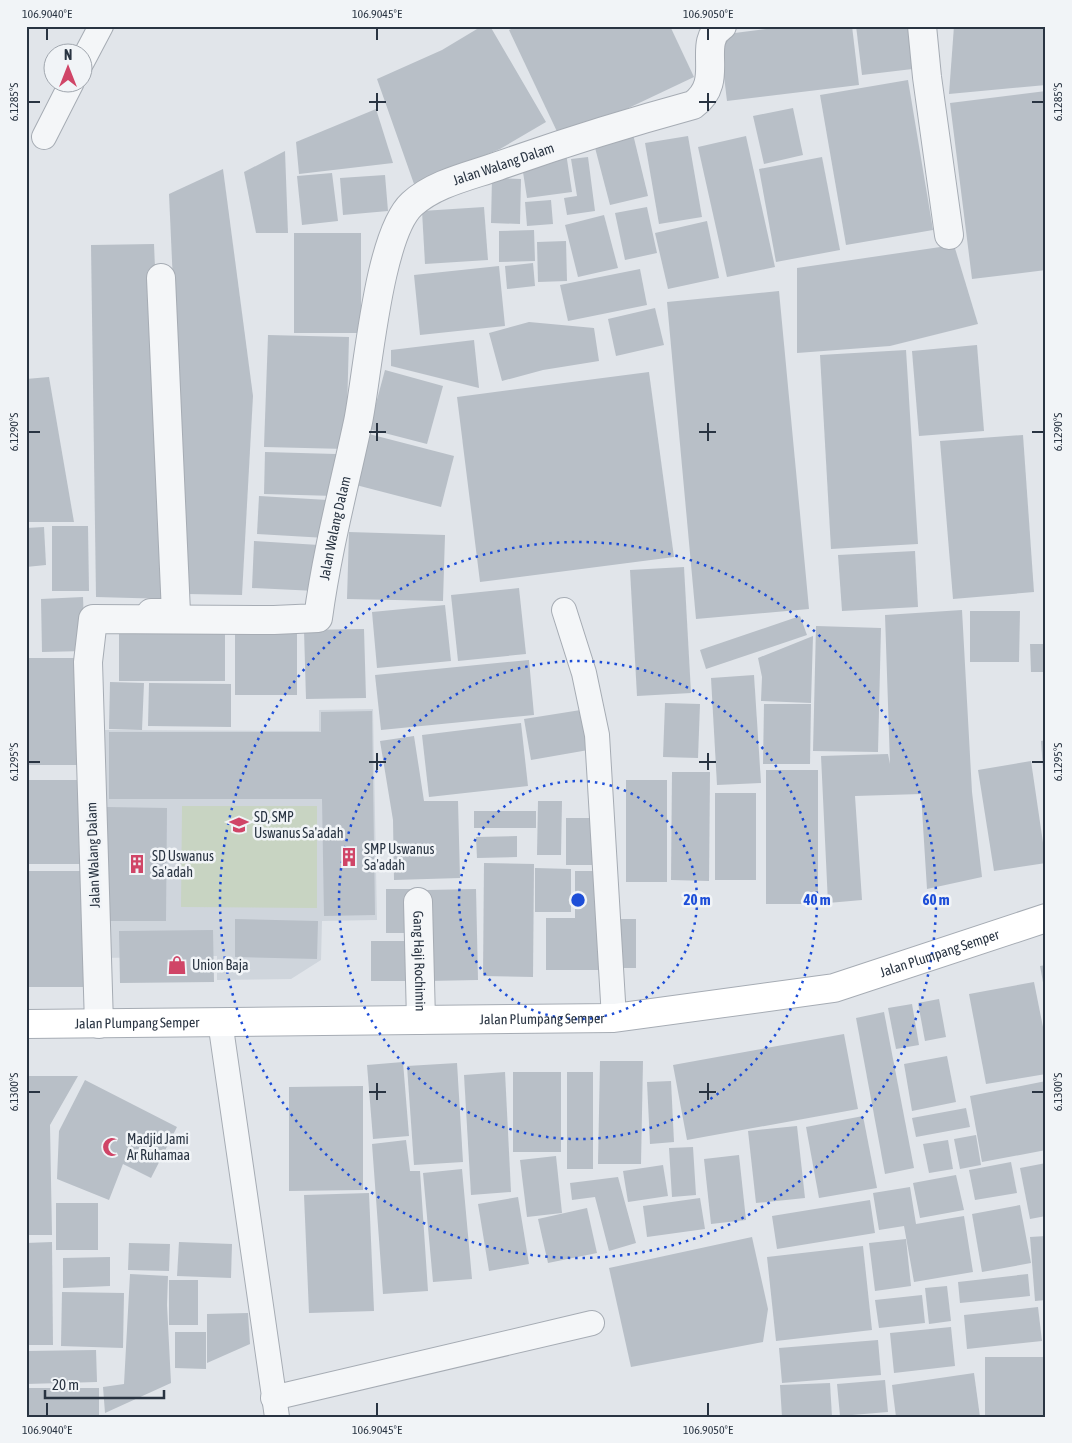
<svg xmlns="http://www.w3.org/2000/svg" width="1072" height="1443" viewBox="0 0 1072 1443" font-family="'Asap Condensed',sans-serif">
<rect width="100%" height="100%" fill="#e1e5ea"/>
<path fill="#cfd5dc" d="M373,709l4,211 -55,1 -1,39 -30,19 -74,1v-24l-115,2 2,-228 215,1v-21z"/>
<path fill="#c8d4c2" d="M182,806h135v102l-136,-1z"/>
<g fill="#b8bfc7">
<path d="M482,26h8l56,96 -46,27 -86,35 -37,-105 65,-29z"/>
<path d="M517,26h153l24,51 -133,63 -52,-110z"/>
<path d="M790,26h62l7,59 -132,16 -8,-66z"/>
<path d="M856,26h59l6,42 -59,7z"/>
<path d="M954,26h92v59l-97,9z"/>
<path d="M908,80l25,150 -87,15 -26,-150z"/>
<path d="M1046,91v179l-74,9 -22,-176z"/>
<path d="M793,108l10,47 -39,9 -11,-48z"/>
<path d="M376,109l17,54 -94,11 -3,-32z"/>
<path d="M632,130l16,66 -38,9 -17,-65z"/>
<path d="M688,136l14,81 -43,7 -14,-81z"/>
<path d="M746,136l29,131 -48,10 -29,-130z"/>
<path d="M285,151l3,82h-32l-12,-61z"/>
<path d="M566,153l6,39 -45,6 -4,-26z"/>
<path d="M588,157l7,54 -28,4 -3,-17 13,-2 -6,-37z"/>
<path d="M822,157l18,93 -64,12 -17,-93z"/>
<path d="M223,169l30,227 -11,199 -55,-1 -18,-400z"/>
<path d="M332,173l6,48 -36,4 -5,-49z"/>
<path d="M385,175l3,36 -45,4 -3,-37z"/>
<path d="M492,178l29,1 -1,45 -29,-1z"/>
<path d="M551,200l2,24 -26,2 -2,-24z"/>
<path d="M484,207l4,53 -63,4 -3,-53z"/>
<path d="M647,207l10,46 -32,7 -10,-47z"/>
<path d="M604,215l14,53 -40,9 -13,-52z"/>
<path d="M707,221l12,57 -51,11 -13,-56z"/>
<path d="M534,230l1,31 -36,1v-31z"/>
<rect x="294" y="233" width="67" height="100"/>
<path d="M566,241l1,40 -29,1 -1,-40z"/>
<path d="M154,244l15,355 -73,-2 -5,-352z"/>
<path d="M954,245l24,79 -88,22 -93,7v-85z"/>
<path d="M533,263l2,23 -28,3 -2,-23z"/>
<path d="M499,266l6,60 -85,9 -6,-60z"/>
<path d="M640,269l7,36 -79,16 -8,-36z"/>
<path d="M779,291l30,318 -113,10 -29,-317z"/>
<path d="M655,308l9,37 -48,11 -8,-37z"/>
<path d="M529,322l65,6 5,33 -56,9 -41,11 -13,-48z"/>
<path d="M268,335l81,2 -3,112 -82,-2z"/>
<path d="M474,340l5,48 -88,-22v-16z"/>
<path d="M977,345l7,86 -65,5 -7,-85z"/>
<path d="M906,350l12,194 -87,5 -11,-194z"/>
<path d="M385,370l58,16 -16,58 -58,-15z"/>
<path d="M649,372l25,185 -194,25 -23,-185z"/>
<path d="M49,377l25,145h-48v-143z"/>
<path d="M369,434l85,22 -13,51 -85,-22z"/>
<path d="M1023,435l11,157 -81,7 -13,-158z"/>
<path d="M265,452l71,2 -1,42 -71,-2z"/>
<path d="M259,496l69,4 -2,38 -69,-4z"/>
<path d="M52,526h36l1,65h-37z"/>
<path d="M44,527l2,38 -20,2v-39z"/>
<path d="M349,532l96,3 -2,66 -96,-2z"/>
<path d="M254,541l65,4 -3,46 -64,-3z"/>
<path d="M915,551l3,56 -76,4 -4,-56z"/>
<path d="M684,567l7,126 -54,3 -7,-126z"/>
<path d="M519,588l7,66 -68,7 -7,-66z"/>
<path d="M83,597l2,54 -43,1 -1,-53z"/>
<path d="M445,605l6,56 -74,7 -5,-56z"/>
<path d="M962,610l10,182 10,85 -55,12 -6,-95 -66,2 7,104 -34,3 -7,-147 67,-2 2,10 -5,-149z"/>
<path d="M970,611h50l-1,51h-49z"/>
<path d="M800,616l7,19 -101,34 -6,-19z"/>
<rect x="119" y="620" width="106" height="61"/>
<rect x="235" y="626" width="62" height="69"/>
<path d="M816,626l65,2 -3,124 -65,-1z"/>
<path d="M364,629l2,69 -60,1 -2,-69z"/>
<path d="M813,636l-2,67 -50,-2 1,-24 -4,-19z"/>
<path d="M1030,644h16v28h-15z"/>
<rect x="26" y="658" width="58" height="107"/>
<path d="M529,660l5,55 -153,15 -6,-55z"/>
<path d="M754,675l7,108 -44,2 -6,-107z"/>
<path d="M110,682l34,1 -2,47 -33,-1z"/>
<path d="M149,683l82,1v43l-83,-1z"/>
<path d="M665,703l35,1 -2,54 -35,-1z"/>
<path d="M764,704h47l-1,60h-47z"/>
<path d="M587,709l7,40 -63,11 -7,-41z"/>
<path d="M372,711l3,204 -51,1 -2,-117h-213v-67h212v-20z"/>
<path d="M521,723l7,63 -99,11 -7,-62z"/>
<path d="M414,736l10,65h34l2,77 -66,2 -1,-60 -13,-79z"/>
<path d="M1046,740v43h-2l-3,-42z"/>
<path d="M1031,761l15,102 -52,8 -16,-101z"/>
<rect x="766" y="770" width="52" height="134"/>
<path d="M672,772h38l-1,109 -38,-1z"/>
<rect x="26" y="780" width="55" height="84"/>
<rect x="626" y="780" width="41" height="102"/>
<rect x="715" y="793" width="41" height="87"/>
<path d="M538,801h24l-1,54h-24z"/>
<path d="M107,807l60,1 -1,113h-59z"/>
<rect x="474" y="811" width="62" height="17"/>
<rect x="566" y="818" width="35" height="47"/>
<path d="M517,836v21l-40,1 -1,-21z"/>
<path d="M484,863l50,1 -1,113 -50,-1z"/>
<path d="M535,868l36,1v43h-36z"/>
<rect x="26" y="871" width="63" height="116"/>
<path d="M575,871h28v99h-57v-52h29z"/>
<rect x="386" y="889" width="28" height="44"/>
<path d="M476,889l2,91 -50,1 -1,-91z"/>
<path d="M235,919l83,2 -1,38 -82,-2z"/>
<rect x="615" y="919" width="21" height="49"/>
<path d="M213,930l1,52 -94,1 -1,-52z"/>
<rect x="371" y="941" width="45" height="40"/>
<path d="M1046,965v28h-1l-5,-27z"/>
<path d="M1034,982l12,60v32l-60,10 -17,-90z"/>
<path d="M939,999l7,38 -21,4 -7,-38z"/>
<path d="M912,1004l7,41 -23,4 -8,-41z"/>
<path d="M884,1012l30,156 -29,6 -29,-156z"/>
<path d="M844,1034l14,75 -171,31 -14,-75z"/>
<path d="M947,1056l9,46 -44,9 -8,-47z"/>
<path d="M600,1061h43l-2,103h-43z"/>
<path d="M403,1062l6,74 -36,3 -6,-74z"/>
<path d="M457,1063l6,99 -49,3 -7,-99z"/>
<path d="M505,1072l6,120 -40,3 -7,-120z"/>
<rect x="513" y="1072" width="48" height="80"/>
<rect x="567" y="1072" width="26" height="97"/>
<path d="M26,1076h52l-28,49 2,110h-26z"/>
<path d="M85,1080l92,47 -26,51 -28,-14 -14,36 -52,-21 2,-48z"/>
<path d="M671,1081l3,61 -24,2 -3,-62z"/>
<path d="M1046,1081v69l-64,12 -12,-66z"/>
<path d="M363,1086v104l-74,1v-104z"/>
<path d="M966,1108l4,19 -54,10 -4,-19z"/>
<path d="M863,1116l14,72 -58,10 -13,-71z"/>
<path d="M797,1126l8,72 -49,5 -8,-72z"/>
<path d="M976,1135l5,30 -21,4 -6,-30z"/>
<path d="M406,1140l4,31h10l8,120 -45,3 -11,-150z"/>
<path d="M948,1140l5,29 -24,4 -6,-29z"/>
<path d="M693,1147l3,48 -24,2 -3,-49z"/>
<path d="M739,1155l7,65 -35,4 -7,-65z"/>
<path d="M556,1156l6,57 -35,4 -7,-57z"/>
<path d="M1011,1162l6,31 -42,7 -6,-30z"/>
<path d="M1046,1163v53l-16,3 -10,-51z"/>
<path d="M663,1165l5,31 -40,6 -5,-31z"/>
<path d="M462,1169l10,110 -39,3 -10,-109z"/>
<path d="M956,1175l8,35 -44,8 -7,-35z"/>
<path d="M618,1177l18,66 -27,8 -14,-54 -23,3 -2,-17z"/>
<path d="M910,1187l6,37 48,-8 9,56 -59,10 -10,-56 -25,4 -6,-37z"/>
<path d="M369,1193l5,118 -65,2 -5,-118z"/>
<path d="M518,1197l11,67 -40,7 -11,-67z"/>
<path d="M700,1198l5,31 -58,8 -4,-31z"/>
<path d="M870,1200l5,33 -98,16 -5,-33z"/>
<rect x="56" y="1203" width="42" height="47"/>
<path d="M1020,1205l11,58 -49,9 -10,-58z"/>
<path d="M587,1208l10,45 -49,10 -10,-44z"/>
<path d="M1046,1236v64l-11,1 -5,-64z"/>
<path d="M752,1237l16,72 -5,33 -132,25 -22,-99z"/>
<path d="M906,1239l5,47 -36,5 -6,-48z"/>
<path d="M52,1242l1,103h-27v-102z"/>
<path d="M179,1242l53,2 -1,34 -54,-2z"/>
<path d="M129,1243l41,1 -1,27 -41,-1z"/>
<path d="M863,1246l9,84 -96,11 -9,-84z"/>
<path d="M110,1257v29l-47,2v-30z"/>
<path d="M130,1274l38,2 -1,29 4,78 -66,30 -2,-26 21,-3z"/>
<path d="M1028,1274l2,22 -70,7 -2,-21z"/>
<rect x="169" y="1280" width="29" height="45"/>
<path d="M947,1286l4,35 -22,3 -4,-36z"/>
<path d="M62,1292l62,1 -1,55 -62,-2z"/>
<path d="M922,1295l3,28 -46,5 -4,-28z"/>
<path d="M1038,1307l4,34 -75,8 -3,-34z"/>
<path d="M248,1313l2,31 -43,19v-49z"/>
<path d="M951,1327l4,39 -61,7 -4,-40z"/>
<path d="M175,1332h31v37l-31,-1z"/>
<path d="M878,1340l3,35 -99,8 -3,-35z"/>
<path d="M96,1350l1,32 -71,2v-33z"/>
<rect x="985" y="1357" width="61" height="60"/>
<path d="M974,1373l6,44h-84l-4,-32z"/>
<path d="M885,1380l3,32 -48,4 -3,-32z"/>
<path d="M830,1383l2,34h-50l-2,-32z"/>
<rect x="26" y="1388" width="73" height="29"/>
</g>
<g fill="none" stroke-linecap="round" stroke-linejoin="round">
<g stroke="#a6acb4" stroke-width="26">
<g id="lane">
<path d="M82,62l19,-36"/>
<path d="M44,137l28,-55"/>
<path d="M564,610l20,63 13,62 17,283"/>
<path d="M220,1021l57,396"/>
<path d="M273,1398l319,-75"/>
</g>
</g>
<g stroke="#a6acb4" stroke-width="30">
<g id="street">
<path d="M922,26l5,51 22,158"/>
<path d="M151,613h25l-15,-335"/>
<path id="s1" d="M418,902l3,118"/>
<path id="s2" d="M99,1024l-11,-362 5,-43 181,1 44,-2c9,-67 26,-131 40,-196 10,-49 20,-187 54,-218 23,-21 58,-28 86,-38 65,-23 129,-43 195,-61 34,-24 2,-62 29,-79"/>
</g>
</g>
<g stroke="#a6acb4" stroke-width="30">
<g id="secondary">
<path id="s3" d="M26,1024l588,-6 220,-30 212,-70"/>
</g>
</g>
<use href="#lane" stroke="#f4f6f8" stroke-width="24"/>
<use href="#street" stroke="#f4f6f8" stroke-width="28"/>
<use href="#secondary" stroke="#fff" stroke-width="28"/>
</g>
<path fill="none" stroke="#293442" stroke-width="2" d="M47,28v12M377,28v12M708,28v12M377,93v18M708,93v18M28,102h12M369,102h17M699,102h17M1032,102h12M377,423v18M708,423v18M28,432h12M369,432h17M699,432h17M1032,432h12M377,753v17M708,753v17M28,762h12M369,762h17M699,762h17M1032,762h12M377,1083v17M708,1083v17M28,1092h12M369,1092h17M699,1092h17M1032,1092h12M47,1403v13M377,1403v13M708,1403v13"/>
<g fill="none" stroke="#1d4ed8" stroke-width="2.5" stroke-dasharray="2.5 5">
<circle cx="578" cy="900" r="119"/>
<circle cx="578" cy="900" r="239"/>
<circle cx="578" cy="900" r="358"/>
</g>
<defs>
<g id="school-bare" transform="scale(1.5)"><path d="M0-5L7-2L0 1L-7-2ZM-4 1L0 2.5L4 1V4Q0 6-4 4Z" fill="#d04567" stroke="#f1f4f7" stroke-width="2.5" paint-order="stroke"/></g>
<g id="building-bare" transform="scale(1.5)"><path d="M-4-6H4V6H1V3H-1V6H-4ZM-2.5-4.3h1.7v1.8h-1.7ZM.8-4.3h1.7v1.8H.8ZM-2.5-1h1.7V.8h-1.7ZM.8-1h1.7V.8H.8Z" fill="#d04567" stroke="#f1f4f7" stroke-width="2.5" paint-order="stroke"/></g>
<g id="shop-bare" transform="scale(1.5)"><path d="M-5-2.5h2.3a2.7 3.5 0 0 1 5.4 0H5L5.5 6h-11ZM-1.5-2.5h3a1.5 2.3 0 0 0-3 0Z" fill="#d04567" stroke="#f1f4f7" stroke-width="2.5" paint-order="stroke"/></g>
<g id="mosque-bare" transform="scale(1.5)"><path d="M3.5-4.9A6 6 0 1 0 3.5 4.9A5 5 0 1 1 3.5-4.9Z" fill="#d04567" stroke="#f1f4f7" stroke-width="2.5" paint-order="stroke"/></g>
</defs>
<g fill-rule="evenodd">
<use href="#school-bare" x="239" y="825"/>
<use href="#building-bare" x="349" y="857"/>
<use href="#building-bare" x="137" y="864"/>
<use href="#shop-bare" x="177" y="965"/>
<use href="#mosque-bare" x="112" y="1147"/>
</g>
<g text-anchor="middle" dominant-baseline="central" stroke-width="5" stroke-linejoin="round" paint-order="stroke">
<g font-size="14" fill="#293442" stroke="#f1f4f7">
<text stroke="none"><textPath href="#s2" startOffset="1158">Jalan Walang Dalam</textPath></text>
<text stroke="none"><textPath href="#s2" startOffset="722">Jalan Walang Dalam</textPath></text>
<text transform="translate(93 855) rotate(-92)">Jalan Walang Dalam</text>
<text stroke="none"><textPath href="#s3" startOffset="921">Jalan Plumpang Semper</textPath></text>
<text stroke="none"><textPath href="#s1" startOffset="59">Gang Haji Rochimin</textPath></text>
<text stroke="none"><textPath href="#s3" startOffset="516">Jalan Plumpang Semper</textPath></text>
<text stroke="none"><textPath href="#s3" startOffset="111">Jalan Plumpang Semper</textPath></text>
</g>
<g font-size="14" fill="#293442" stroke="#f1f4f7" text-anchor="start">
<text x="254" y="817">SD, SMP<tspan x="254" dy="16">Uswanus Sa'adah</tspan></text>
<text x="364" y="849">SMP Uswanus<tspan x="364" dy="16">Sa'adah</tspan></text>
<text x="152" y="856">SD Uswanus<tspan x="152" dy="16">Sa'adah</tspan></text>
<text x="192" y="965">Union Baja</text>
<text x="127" y="1139">Madjid Jami<tspan x="127" dy="16">Ar Ruhamaa</tspan></text>
</g>
</g>
<circle cx="578" cy="900" r="8" fill="#1d4ed8" stroke="#f1f4f7" stroke-width="2.5"/>
<g font-size="15" text-anchor="middle" font-weight="bold" fill="#1d4ed8" stroke="#f1f4f7" stroke-width="5" stroke-linejoin="round" paint-order="stroke">
<text x="697" y="905">20 m</text>
<text x="817" y="905">40 m</text>
<text x="936" y="905">60 m</text>
</g>
<rect width="1072" height="1443" fill="none" stroke="#f1f4f7" stroke-width="55"/>
<g transform="translate(68 68)"><circle r="24" fill="#f1f4f7" stroke="#a1a7af"/>
<path d="M0-4L9 19L0 12L-9 19Z" fill="#d04567"/>
<text y="-8" font-size="14" font-weight="bold" text-anchor="middle" fill="#293442">N</text>
</g>
<path d="M45 1390v8h119v-8" fill="none" stroke="#293442" stroke-width="2.5"/>
<text x="52" y="1390" font-size="15" fill="#293442" stroke="#f1f4f7" stroke-width="4" paint-order="stroke">20 m</text>
<rect x="28" y="28" width="1016" height="1388" fill="none" stroke="#293442" stroke-width="2"/>
<g font-size="12" text-anchor="middle" fill="#293442">
<text x="47" y="18">106.9040°E</text>
<text x="377" y="18">106.9045°E</text>
<text x="708" y="18">106.9050°E</text>
<text transform="translate(14 102) rotate(-90)" y="4">6.1285°S</text>
<text transform="translate(1058 102) rotate(-90)" y="4">6.1285°S</text>
<text transform="translate(14 432) rotate(-90)" y="4">6.1290°S</text>
<text transform="translate(1058 432) rotate(-90)" y="4">6.1290°S</text>
<text transform="translate(14 762) rotate(-90)" y="4">6.1295°S</text>
<text transform="translate(1058 762) rotate(-90)" y="4">6.1295°S</text>
<text transform="translate(14 1092) rotate(-90)" y="4">6.1300°S</text>
<text transform="translate(1058 1092) rotate(-90)" y="4">6.1300°S</text>
<text x="47" y="1434">106.9040°E</text>
<text x="377" y="1434">106.9045°E</text>
<text x="708" y="1434">106.9050°E</text>
</g>
</svg>
